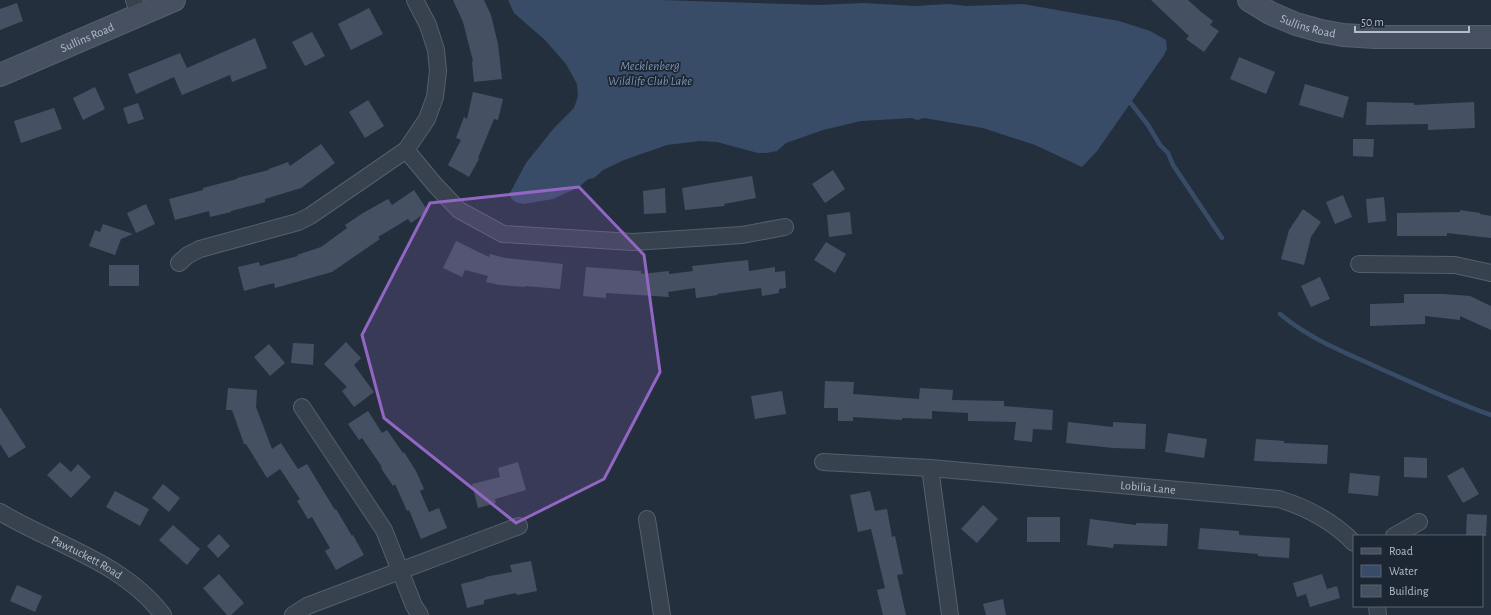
<svg xmlns="http://www.w3.org/2000/svg" width="1491" height="615" viewBox="0 0 1491 615" font-family="'Alegreya Sans',sans-serif">
<rect width="100%" height="100%" fill="#242f3e"/>
<path fill="#394c67" d="M508,0h151l159,5 45,-2 52,3 34,-2 18,2 56,-2 96,17 31,10 16,9 1,9 -3,6 -67,96 -15,16 -47,-22 -52,-17 -59,-10 -7,2 -5,-2 -51,3 -38,9 -37,13 -9,8 -11,2h-8l-41,-11 -17,-1 -33,4 -43,15 -21,10 -9,8 -6,1 -9,8 -26,12 -29,5 -9,-2 -4,-4 -1,-5 16,-30 28,-35 20,-20 4,-12 -1,-12 -11,-20 -21,-24 -31,-27z"/>
<g fill="none" stroke-linecap="round" stroke-linejoin="round">
<g stroke="#394c67" stroke-width="4.5">
<path d="M1127,98l21,27 12,20 8,8 5,12 49,73"/>
<path d="M1280,314c31,26 65,38 101,55 37,16 72,33 110,46"/>
</g>
</g>
<g fill="#455162">
<path d="M453,0h31l7,15 7,29 4,35 -28,3 -2,-20 1,-1 -10,-39z"/>
<path d="M1151,0h37l12,11 13,10 -3,4 9,6 -15,21 -18,-13 3,-3z"/>
<path d="M17,3l6,18 -23,9v-21z"/>
<path d="M369,8l14,26 -32,16 -13,-26z"/>
<path d="M312,32l13,24 -20,10 -13,-24z"/>
<path d="M255,38l12,30 -35,14 -2,-7 -48,20 -8,-18 -38,17 -8,-20 52,-21 7,15z"/>
<path d="M1239,57l36,15 -9,22 -36,-15z"/>
<path d="M1305,84l44,13 -6,21 -44,-13z"/>
<path d="M95,87l10,22 -22,11 -10,-22z"/>
<path d="M473,92l30,7 -5,21 -4,-1 -16,39 1,1 -10,18 -21,-12 13,-25 -5,-2 8,-21 3,2z"/>
<path d="M368,100l16,26 -19,12 -16,-26z"/>
<path d="M1367,102l47,1v2l60,-3 1,26 -47,2v-6l-62,1z"/>
<path d="M138,103l6,16 -16,5 -5,-16z"/>
<path d="M54,108l8,21 -41,14 -7,-22z"/>
<path d="M1353,139h21l-1,18 -20,-1z"/>
<path d="M321,144l14,19 -34,25 -36,11v3l-34,9v1l-21,5 -1,-6 -34,9 -6,-21 34,-9v-2l34,-9v-1l32,-8v-1l19,-7 2,4z"/>
<path d="M833,170l12,19 -20,14 -13,-19z"/>
<path d="M752,176l4,22 -32,6 1,2 -40,4 -3,-22z"/>
<path d="M665,188l1,25 -22,1 -1,-23z"/>
<path d="M414,190l14,21 -17,12 -3,-4 -30,18 2,2 -48,33 -57,16 -1,-5 -30,8 -6,-24 21,-5 1,4 38,-10 -1,-1 24,-8 26,-19 -2,-3 18,-12 25,-14 4,6z"/>
<path d="M1343,195l9,22 -17,7 -9,-22z"/>
<path d="M1384,197l2,24 -18,2 -2,-24z"/>
<path d="M146,204l9,20 -19,9 -9,-20z"/>
<path d="M1303,209l18,13 -10,15 -7,28 -23,-6 8,-29z"/>
<path d="M1460,210l20,3v1l11,2v22l-44,-5v3h-50v-23l63,-1z"/>
<path d="M850,212l2,22 -23,3 -2,-22z"/>
<path d="M103,224l30,10 -12,5 -6,16 -26,-9 6,-16 5,2z"/>
<path d="M456,241l33,16 1,-3 15,4 58,6 -3,25 -35,-3v1l-25,-2 -14,-3 2,-6 -23,-6 -3,7 -19,-9z"/>
<path d="M826,242l20,12 -11,19 -21,-13z"/>
<path d="M748,260l1,11 26,-4v5l10,-1 1,17 -7,1v4l-17,3 -1,-8 -44,6 1,1 -22,3 -1,-10 -27,4 1,5 -63,-4v5l-23,-2 3,-29 55,4v3l28,-3v3l24,-3 -1,-5z"/>
<rect x="109" y="265" width="30" height="21"/>
<path d="M1320,277l10,22 -19,8 -10,-21z"/>
<path d="M1404,294h40l26,2 21,10v24l-31,-14v4l-35,-4v8l-55,2v-22l34,-1z"/>
<path d="M346,342l15,16 -7,7 20,27 -20,15 -12,-16 5,-4 -23,-23z"/>
<path d="M293,343l21,1 -1,21 -22,-2z"/>
<path d="M269,344l16,19 -15,13 -16,-19z"/>
<path d="M825,381l29,1 -1,12 66,5 1,-11 33,2 -1,10 52,1v5l49,4 -1,20 -19,-1 -1,13 -18,-2 2,-18 -48,-1v-8l-36,-2v8l-30,-1v2l-49,-3v4h-15v-13h-14z"/>
<path d="M228,388l29,2 -1,17 16,42 9,-6 17,26 9,-5 28,46 1,-1 16,27 1,-1 11,20 -28,15 -11,-19 5,-3 -18,-31 -4,2 -11,-18 3,-2 -20,-30 -13,9 -21,-34h-2l-12,-34h-6z"/>
<path d="M782,391l4,23 -31,5 -4,-23z"/>
<path d="M0,407l26,40 -17,11 -9,-14z"/>
<path d="M368,411l14,22 5,-3 16,23 1,-1 12,19 8,18 -4,2 9,21 10,-4 8,20 -26,11 -12,-29 -2,1 -12,-27 -2,2 -12,-18 1,-1 -20,-29 -3,2 -11,-16z"/>
<path d="M1068,422l45,5v-5l33,2 -1,25 -32,-1 -47,-5z"/>
<path d="M1168,433l39,6 -3,19 -39,-6z"/>
<path d="M1256,439l28,2v2l44,2 -1,19 -73,-3z"/>
<path d="M1404,457l23,1v20l-23,-1z"/>
<path d="M60,462l11,10 7,-8 13,13 -20,21 -24,-23z"/>
<path d="M518,462l8,28 -31,9 1,4 -18,5 -6,-24 28,-7 -2,-9z"/>
<path d="M1463,467l16,27 -16,9 -16,-27z"/>
<path d="M1350,473l30,3 -2,20 -30,-3z"/>
<path d="M163,484l17,14 -11,14 -17,-14z"/>
<path d="M115,491l34,18 -9,17 -34,-19z"/>
<path d="M870,491l5,20 12,-2 5,28 3,-1 8,38 -6,1 9,40h-23l-6,-25 8,-2 -14,-59 -13,3 -8,-37z"/>
<path d="M983,505l15,14 -21,24 -16,-14z"/>
<path d="M1467,514l20,1 -1,21h-20z"/>
<rect x="1027" y="517" width="33" height="25"/>
<path d="M1090,519l46,6v-2l32,1 -1,22 -53,-2 -1,4 -26,-3z"/>
<path d="M173,525l27,24 -13,16 -28,-25z"/>
<path d="M1200,528l39,3v4l51,3 -1,20 -31,-2v-2l-60,-5z"/>
<path d="M219,534l11,12 -12,12 -11,-12z"/>
<path d="M531,561l6,30 -20,4 -1,-2 -32,7v4l-17,4 -6,-24 24,-6v-1l27,-5 -2,-7z"/>
<path d="M219,574l25,29 -13,12h-4l-24,-27z"/>
<path d="M1322,574l5,15 10,-3 3,12 -30,9 -4,-13 -9,3 -4,-14z"/>
<path d="M17,585l25,11 -7,16 -25,-11z"/>
<path d="M1003,599l3,16h-20l-3,-11z"/>
</g>
<g fill="none" stroke-linecap="round" stroke-linejoin="round">
<g stroke="#565f6c" stroke-width="18">
<g id="street">
<path d="M134,0l5,14"/>
<path d="M406,150l30,36 23,24 44,24 130,8 109,-7 43,-8"/>
<path d="M179,263l9,-8 12,-6 98,-27 12,-6 96,-66 21,-31 8,-22 3,-26 -2,-21 -8,-25 -13,-25"/>
<path d="M1359,264l96,1 36,8"/>
<path d="M302,407l82,123 30,76 6,9"/>
<path id="s1" d="M823,462l107,6 349,31c29,9 54,22 75,44"/>
<path d="M930,468l20,147"/>
<path id="s2" d="M0,512c55,33 123,50 163,103"/>
<path d="M647,519l15,96"/>
<path d="M1394,536l25,-14"/>
<path d="M1377,606l1,9"/>
<path d="M293,615l14,-9 212,-80"/>
</g>
</g>
<g stroke="#565f6c" stroke-width="24">
<g id="secondary">
<path id="s3" d="M1249,0l21,13 26,11 25,7 22,4 32,2h116"/>
<path id="s4" d="M0,75l174,-75"/>
</g>
</g>
<use href="#street" stroke="#38414e" stroke-width="16"/>
<use href="#secondary" stroke="#465061" stroke-width="22"/>
</g>
<path fill="#9266c3" fill-opacity="0.2" stroke="#9266c3" stroke-width="3" stroke-linejoin="round" d="M579,187l65,68 16,117 -56,107 -88,44 -132,-105 -22,-83 68,-132z"/>
<g text-anchor="middle" dominant-baseline="central" stroke-width="3.5" stroke-linejoin="round" paint-order="stroke">
<g font-size="12" fill="#b4bcc9" stroke="#1d2633">
<text stroke="none"><textPath href="#s3" startOffset="65">Sullins Road</textPath></text>
<text stroke="none"><textPath href="#s4" startOffset="95">Sullins Road</textPath></text>
<text stroke="none"><textPath href="#s1" startOffset="326">Lobilia Lane</textPath></text>
<text stroke="none"><textPath href="#s2" startOffset="98">Pawtuckett Road</textPath></text>
</g>
<g font-size="13" font-style="italic" fill="#7c92b1" stroke="#1d2633">
<text x="650" y="66">Mecklenberg<tspan x="650" dy="15">Wildlife Club Lake</tspan></text>
</g>
</g>
<rect x="1353" y="535" width="130" height="72" fill="#1d2633" stroke="#59626f"/>
<rect x="1361" y="548" width="20" height="6" fill="#465061" stroke="#59626f"/>
<text x="1389" y="555" font-size="12" fill="#b4bcc9">Road</text>
<rect x="1361" y="565" width="20" height="12" fill="#394c67" stroke="#59626f"/>
<text x="1389" y="575" font-size="12" fill="#b4bcc9">Water</text>
<rect x="1361" y="585" width="20" height="12" fill="#455162" stroke="#59626f"/>
<text x="1389" y="595" font-size="12" fill="#b4bcc9">Building</text>
<path d="M1355 26v6h114v-6" fill="none" stroke="#b4bcc9" stroke-width="2"/>
<text x="1361" y="26" font-size="12" fill="#b4bcc9" stroke="#1d2633" stroke-width="3" paint-order="stroke">50 m</text>
</svg>
